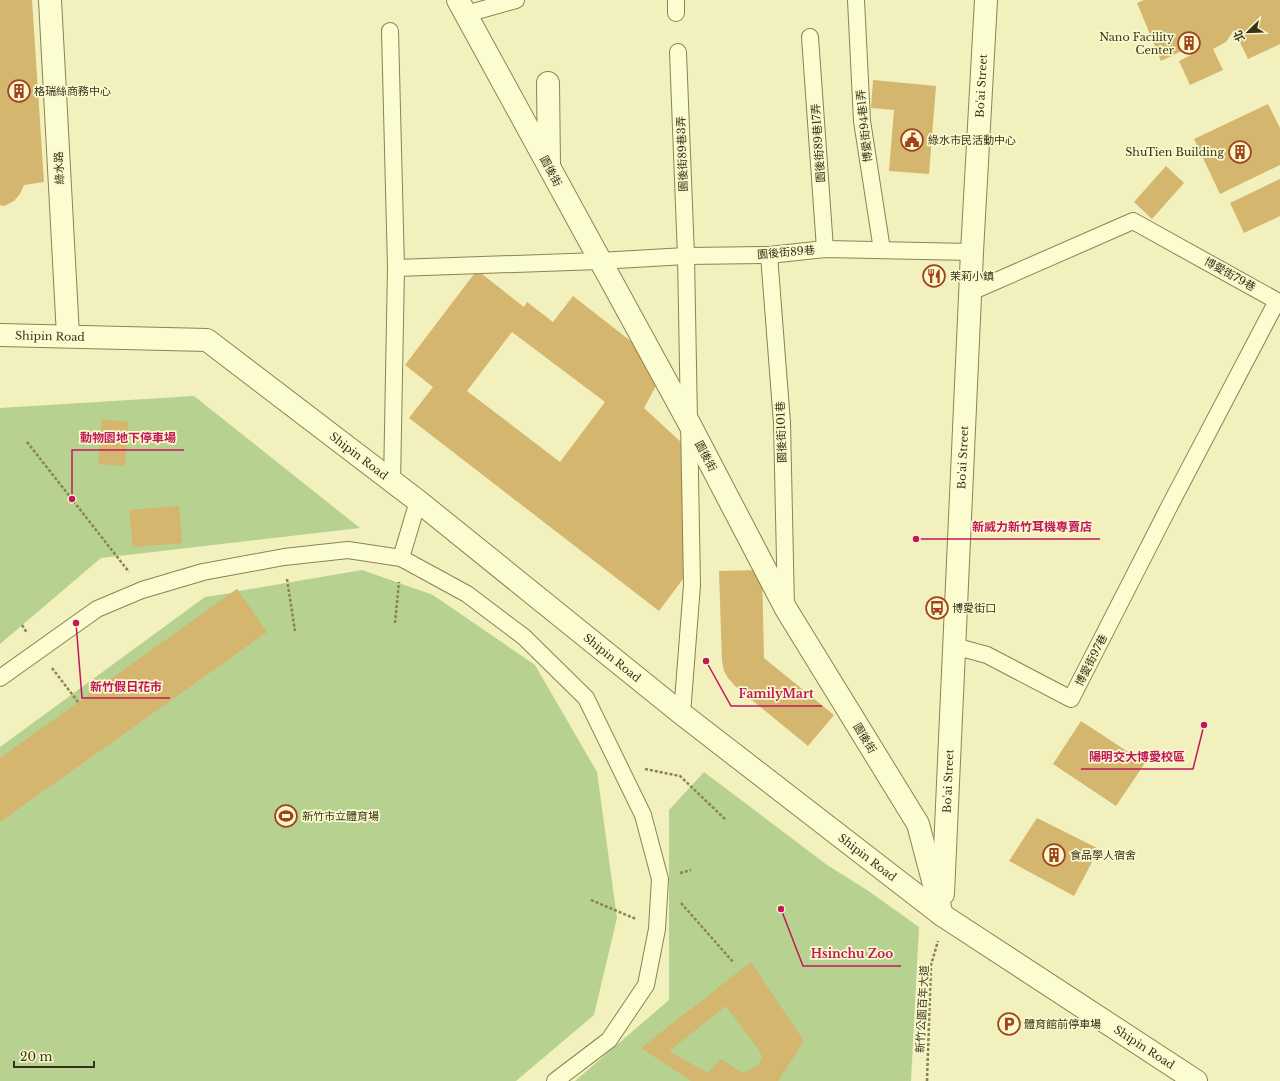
<svg xmlns="http://www.w3.org/2000/svg" width="1280" height="1081" viewBox="0 0 1280 1081" font-family="'Libre Baskerville','Noto Sans TC',serif">
<rect width="100%" height="100%" fill="#f2f1bd"/>
<g fill="#b7d190">
<path d="M194,396l166,132 -259,30 -101,86v-236z"/>
<path d="M362,570l71,25 102,70 62,107 20,146 -23,97 -78,66h-516v-334l205,-150 26,-4 6,-4 2,2z"/>
<path d="M704,772l123,93 40,25 52,37 -8,154h-336l94,-81v-190z"/>
</g>
<g fill="#d4b66e" fill-rule="evenodd">
<path d="M0,0h32l12,182 -20,3 -4,9 -6,7 -10,5 -4,-1z"/>
<path d="M1144,0h136v44l-32,15 -14,-29 -8,12 -13,7 10,21 -33,15 -11,-24 12,-6 -5,-6 -25,12 -24,-58z"/>
<path d="M873,80l63,6 -7,88 -40,-3 5,-61 -23,-2z"/>
<path d="M1268,104l12,24v37l-60,29 -26,-55z"/>
<path d="M1166,166l18,17 -32,36 -18,-17z"/>
<path d="M1280,179v37l-36,17 -14,-30z"/>
<path d="M477,270l47,37 3,-5 26,20 20,-26 59,46 25,42 -13,24 38,35 4,132 -27,36 -250,-193 24,-31 -28,-22zM512,332l93,70 -45,60 -93,-71z"/>
<path d="M102,419l26,3 -3,44 -27,-2z"/>
<path d="M179,506l3,37 -49,4 -4,-37z"/>
<path d="M762,570l2,88 70,57 -26,31 -72,-59 -8,-9 -4,-7 -2,-10 -3,-90z"/>
<path d="M237,589l30,43 -267,190v-64z"/>
<path d="M1081,721l64,42 -29,43 -63,-42z"/>
<path d="M1037,818l62,31 -25,47 -65,-35z"/>
<path d="M751,962l53,79 -26,40h-87l-50,-33zM726,1006l33,44 3,7 -3,8 -17,8 -21,-14 -13,14 -39,-22z"/>
</g>
<g fill="none" stroke-linecap="round" stroke-linejoin="round">
<g stroke="#8c8254" stroke-width="18">
<g id="service">
<path d="M856,0l6,121 20,129"/>
<path d="M676,13v-13"/>
<path d="M466,14l50,-14"/>
<path d="M390,31l6,237 -4,215"/>
<path d="M810,37l15,212"/>
<path d="M678,52l8,204 6,329 -10,129"/>
<path d="M769,255l13,168 4,184"/>
<path d="M396,268l203,-7 87,-5 83,-1 56,-6 147,3"/>
<path d="M401,558l17,-57"/>
<path d="M954,646l33,9 84,44 98,-192 108,-206 -144,-80 -162,71"/>
<path d="M0,678l97,-69 45,-19 61,-18 81,-15 64,-7 53,8 66,36 57,43 62,61 57,117 17,64 -3,50 -11,56 -37,55 -54,41"/>
</g>
</g>
<g stroke="#8c8254" stroke-width="24">
<g id="minor">
<path d="M50,0l18,336"/>
<path d="M458,0l231,423 97,186 132,215 24,91"/>
<path d="M548,83l1,82"/>
<path id="s1" d="M943,894l29,-642 14,-252"/>
</g>
</g>
<g stroke="#8c8254" stroke-width="24">
<g id="tertiary">
<path id="s2" d="M0,335l207,5 211,161 264,213 260,201 254,166"/>
</g>
</g>
<g stroke="#8c8254" stroke-width="2.5" stroke-dasharray="3 2" stroke-linecap="butt">
<path d="M27,442l102,130"/>
<path d="M287,579l8,52"/>
<path d="M395,623l4,-41"/>
<path d="M22,625l5,8"/>
<path d="M52,668l26,34"/>
<path d="M645,769l35,7 46,44"/>
<path d="M680,873l11,-3"/>
<path d="M591,900l45,19"/>
<path d="M681,903l53,60"/>
<path d="M927,1081l4,-116 7,-24"/>
</g>
<use href="#service" stroke="#fcfcd1" stroke-width="16"/>
<use href="#minor" stroke="#fcfcd1" stroke-width="22"/>
<use href="#tertiary" stroke="#fcfcd1" stroke-width="22"/>
</g>
<defs>
<g id="building-ring" transform="scale(1.15)"><circle r="9.5" fill="#f9f9cd" stroke="#a1421e" stroke-width="1.5"/><path d="M-4-6H4V6H1V3H-1V6H-4ZM-2.5-4.3h1.7v1.8h-1.7ZM.8-4.3h1.7v1.8H.8ZM-2.5-1h1.7V.8h-1.7ZM.8-1h1.7V.8H.8Z" fill="#a1421e"/></g>
<g id="civic-ring" transform="scale(1.15)"><circle r="9.5" fill="#f9f9cd" stroke="#a1421e" stroke-width="1.5"/><path d="M-.6-6.5H3V-4.5H.6V-3L4-1V1h2V6H-6V1h2V-1L-.6-3ZM-1.2 2.5V6h2.4V2.5Z" fill="#a1421e"/></g>
<g id="restaurant-ring" transform="scale(1.15)"><circle r="9.5" fill="#f9f9cd" stroke="#a1421e" stroke-width="1.5"/><path d="M-5-6h1v4h1v-4h1v4h1v-4h1v5L-1.5 .5V6h-2V.5L-5-1ZM5-6V6H3V1.5H1.5Q1.5-4 5-6Z" fill="#a1421e"/></g>
<g id="bus-ring" transform="scale(1.15)"><circle r="9.5" fill="#f9f9cd" stroke="#a1421e" stroke-width="1.5"/><path d="M-5-6H5V4H4V6H2V4H-2V6H-4V4H-5ZM-3.5-4V0h7V-4ZM-3.5 1.2v1.5H-2V1.2ZM2 1.2v1.5H3.5V1.2Z" fill="#a1421e"/></g>
<g id="stadium-ring" transform="scale(1.15)"><circle r="9.5" fill="#f9f9cd" stroke="#a1421e" stroke-width="1.5"/><path d="M0-5a6.5 5 0 1 0 0 10a6.5 5 0 1 0 0-10ZM-3.5-1.8h7v3.6h-7Z" fill="#a1421e"/></g>
<g id="parking-ring" transform="scale(1.15)"><circle r="9.5" fill="#f9f9cd" stroke="#a1421e" stroke-width="1.5"/><path d="M-3.5-5.5H1a3.5 3.5 0 0 1 0 7H-1V5.5H-3.5ZM-1-3.4V-.6H.8a1.4 1.4 0 0 0 0-2.8Z" fill="#a1421e"/></g>
</defs>
<g fill-rule="evenodd">
<use href="#building-ring" x="1189" y="43"/>
<use href="#building-ring" x="19" y="91"/>
<use href="#civic-ring" x="912" y="140"/>
<use href="#building-ring" x="1240" y="152"/>
<use href="#restaurant-ring" x="934" y="276"/>
<use href="#bus-ring" x="937" y="608"/>
<use href="#stadium-ring" x="286" y="816"/>
<use href="#building-ring" x="1054" y="855"/>
<use href="#parking-ring" x="1009" y="1024"/>
</g>
<g text-anchor="middle" dominant-baseline="central" stroke-width="3.5" stroke-linejoin="round" paint-order="stroke">
<g font-size="11" fill="#39321a" stroke="#f9f9cd" text-anchor="start">
<text x="1174" y="37" text-anchor="end">Nano Facility<tspan x="1174" dy="13">Center</tspan></text>
<text x="34" y="91">格瑞絲商務中心</text>
<text x="928" y="140">綠水市民活動中心</text>
<text x="1224" y="152" text-anchor="end">ShuTien Building</text>
<text x="950" y="276">茉莉小鎮</text>
<text x="952" y="608">博愛街口</text>
<text x="302" y="816">新竹市立體育場</text>
<text x="1070" y="855">食品學人宿舍</text>
<text x="1024" y="1024">體育館前停車場</text>
</g>
<g font-size="11" fill="#39321a" stroke="#f9f9cd">
<text stroke="none"><textPath href="#s1" startOffset="809">Bo'ai Street</textPath></text>
<text transform="translate(864 126) rotate(-96)">博愛街94巷1弄</text>
<text transform="translate(818 143) rotate(-94)">園後街89巷17弄</text>
<text transform="translate(682 154) rotate(-92)">園後街89巷3弄</text>
<text transform="translate(59 168) rotate(-93)">綠水路</text>
<text transform="translate(551 171) rotate(62)">園後街</text>
<text transform="translate(786 252) rotate(-5)">園後街89巷</text>
<text transform="translate(1230 274) rotate(29)">博愛街79巷</text>
<text stroke="none"><textPath href="#s2" startOffset="50">Shipin Road</textPath></text>
<text transform="translate(781 432) rotate(-92)">園後街101巷</text>
<text stroke="none"><textPath href="#s2" startOffset="398">Shipin Road</textPath></text>
<text transform="translate(706 456) rotate(62)">園後街</text>
<text stroke="none"><textPath href="#s1" startOffset="437">Bo'ai Street</textPath></text>
<text stroke="none"><textPath href="#s2" startOffset="722">Shipin Road</textPath></text>
<text transform="translate(1091 660) rotate(-63)">博愛街97巷</text>
<text transform="translate(865 738) rotate(59)">園後街</text>
<text stroke="none"><textPath href="#s1" startOffset="113">Bo'ai Street</textPath></text>
<text stroke="none"><textPath href="#s2" startOffset="1046">Shipin Road</textPath></text>
<text transform="translate(922 1009) rotate(-87)">新竹公園百年大道</text>
<text stroke="none"><textPath href="#s2" startOffset="1382">Shipin Road</textPath></text>
</g>
</g>
<path fill="none" stroke="#c2185b" stroke-width="1.5" d="M72 499L72 450H184M916 539L964 539H1100M76 623L82 698H170M706 661L731 706H822M1204 725L1193 769H1081M781 909L803 966H901"/>
<g fill="#c2185b" stroke="#f9f9cd" stroke-width="1.5">
<circle cx="72" cy="499" r="4"/>
<circle cx="916" cy="539" r="4"/>
<circle cx="76" cy="623" r="4"/>
<circle cx="706" cy="661" r="4"/>
<circle cx="1204" cy="725" r="4"/>
<circle cx="781" cy="909" r="4"/>
</g>
<g font-size="12" text-anchor="middle" font-weight="bold" fill="#c2185b" stroke="#f9f9cd" stroke-width="3.5" stroke-linejoin="round" paint-order="stroke">
<text x="128" y="442">動物園地下停車場</text>
<text x="1032" y="531">新威力新竹耳機專賣店</text>
<text x="126" y="691">新竹假日花市</text>
<text x="776" y="698">FamilyMart</text>
<text x="1137" y="761">陽明交大博愛校區</text>
<text x="852" y="958">Hsinchu Zoo</text>
</g>
<g transform="translate(1248 32) rotate(247)" stroke="#f9f9cd" stroke-width="3" paint-order="stroke">
<path d="M0-3L7 15L0 10L-7 15Z" fill="#39321a"/>
<text y="-6" font-size="11" font-weight="bold" text-anchor="middle" fill="#39321a">北</text>
</g>
<path d="M14 1061v6h80v-6" fill="none" stroke="#39321a" stroke-width="2"/>
<text x="20" y="1061" font-size="12" fill="#39321a" stroke="#f9f9cd" stroke-width="3" paint-order="stroke">20 m</text>
</svg>
